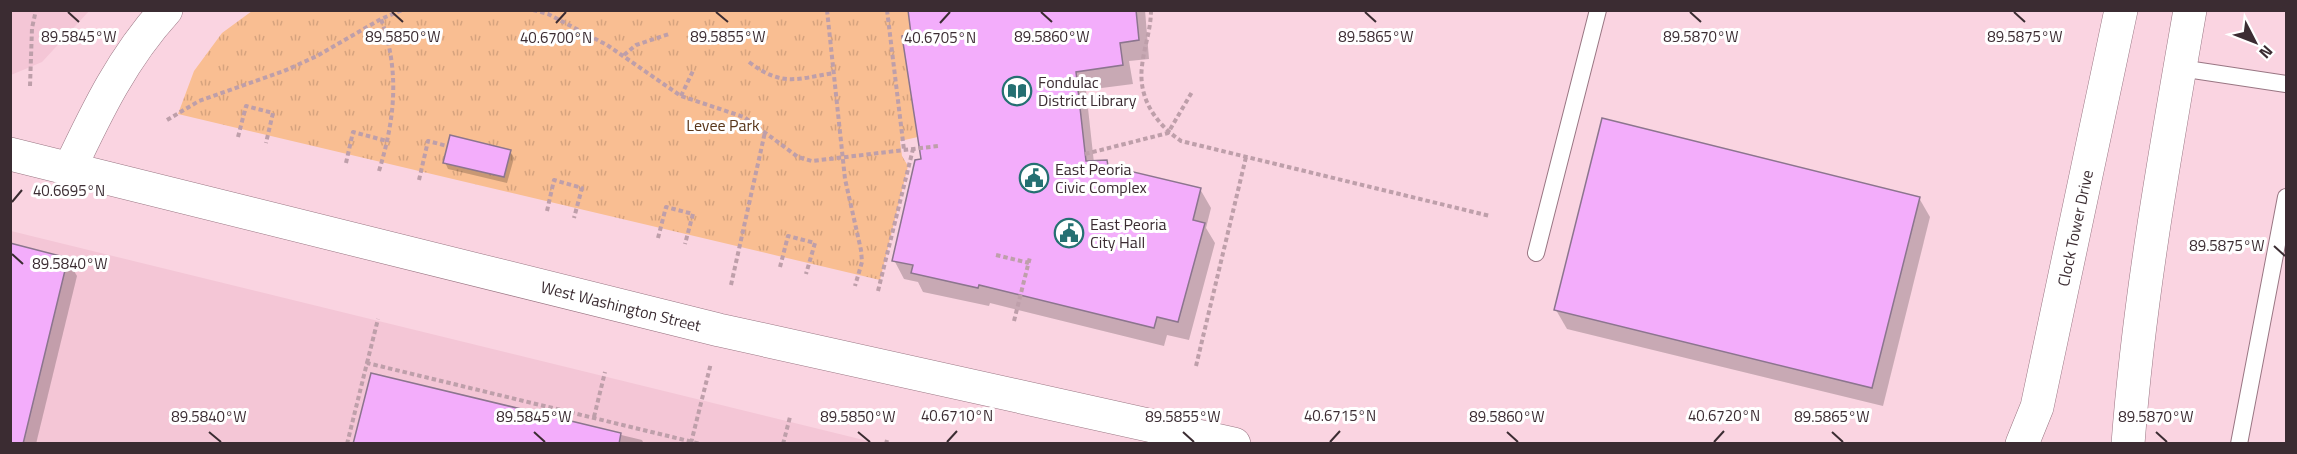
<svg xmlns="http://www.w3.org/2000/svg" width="2297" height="454" viewBox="0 0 2297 454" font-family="'Titillium Web',sans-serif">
<defs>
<pattern id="grass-tufts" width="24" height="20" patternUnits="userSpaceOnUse" patternTransform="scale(1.5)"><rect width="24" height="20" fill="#f9be92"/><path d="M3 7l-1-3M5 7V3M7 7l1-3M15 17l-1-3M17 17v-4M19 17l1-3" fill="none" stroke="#d6a37e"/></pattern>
</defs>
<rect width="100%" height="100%" fill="#fad4e1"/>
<g fill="#f4c6d6">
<path d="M11,10h78v1l-47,51 -31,13z"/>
<path d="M11,231l865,212 -865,1z"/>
</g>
<path fill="url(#grass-tufts)" d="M908,10l3,24 -8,2 15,101 -18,4 2,15 6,10 -28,114 -702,-166 16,-43 28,-38 30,-22z"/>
<g fill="#0003">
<path d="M910,10h235l4,49 -20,2 4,23 -47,6 8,73 12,-1 4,6 90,21 11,19 -5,20 9,15 -26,97 -22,-5 -3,11 -174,-43 -1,3 -66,-14 -5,-10 -14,-3 -10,-19 29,-100z"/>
<path d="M510,151l4,7 -7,25 -59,-14 -3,-7z"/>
<path d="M1919,198l11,19 -47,189 -316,-77 -11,-19z"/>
<path d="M67,259l10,17 -41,168h-26z"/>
<path d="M372,375l270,65 2,4h-289z"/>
</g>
<g fill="#f3adfb" stroke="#8c758e" stroke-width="1.5">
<path d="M908,10h228l3,30 -19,3 3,22 -47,7 10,89 21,-1 1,6 93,22 -8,32 12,3 -27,99 -21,-5 -3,11 -175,-43 -1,3 -67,-15 2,-8 -21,-4 23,-101 6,-1 -19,-123 9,-2z"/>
<path d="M1602,118l318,79 -48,191 -318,-78z"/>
<path d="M450,135l61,15 -7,27 -61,-14z"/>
<path d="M10,243l58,15 -45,186h-13z"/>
<path d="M371,373l250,60 -2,11h-266z"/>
</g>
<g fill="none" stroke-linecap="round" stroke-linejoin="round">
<g stroke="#997683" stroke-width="18">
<g id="lane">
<path d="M2180,68l106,16"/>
<path d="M1536,253l62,-243"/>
<path d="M2239,444l47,-247"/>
</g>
</g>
<g stroke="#997683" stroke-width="34">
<path id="street" d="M70,168c27,-57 53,-111 96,-158"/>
</g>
<g stroke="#997683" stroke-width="34">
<g id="secondary">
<path d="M10,154l709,176 515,114"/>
<path d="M2022,444l15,-37 84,-397"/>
<path d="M2128,444c11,-146 37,-290 62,-434"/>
</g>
</g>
<g stroke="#be9faa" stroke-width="4" stroke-dasharray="4.5 3" stroke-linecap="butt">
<path d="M533,10l15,4 59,31 74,51 63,21 54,40 14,4 126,-15"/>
<path d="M827,10l18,169 16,71 1,12 -7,24"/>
<path d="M887,10l17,140"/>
<path d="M1151,10c0,20 -7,37 -9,56 -4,32 13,57 39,75l309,75"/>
<path d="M624,55l12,-10 33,-11"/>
<path d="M749,62c33,25 47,17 85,11"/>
<path d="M30,86l2,-58 4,-18"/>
<path d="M681,96l12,-25"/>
<path d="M167,120l32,-19 85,-30 33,-15 64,-37 21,-9"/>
<path d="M238,137l8,-31 27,7 -7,30"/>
<path d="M1085,154l83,-21 24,-41"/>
<path d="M346,163l7,-31 34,9"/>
<path d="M379,171c16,-52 21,-100 2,-152"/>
<path d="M419,180l9,-39 19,5"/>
<path d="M547,211l7,-31 28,8 -8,30"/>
<path d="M658,238l8,-31 27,7 -8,30"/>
<path d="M996,255l33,8"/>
<path d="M780,267l8,-31 27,7 -9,31"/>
<path d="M731,285l34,-153"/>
<path d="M878,291l35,-142"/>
<path d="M1014,321l16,-64"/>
<path d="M367,363l11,-44"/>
<path d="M1196,366l50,-209"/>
<path d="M594,417l11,-45"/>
<path d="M691,443l20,-80"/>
<path d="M347,444l20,-81 334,81"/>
<path d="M783,444l7,-27"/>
<path d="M886,444l1,-4"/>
</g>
<use href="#lane" stroke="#fff" stroke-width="16"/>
<use href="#street" stroke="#fff" stroke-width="33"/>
<use href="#secondary" stroke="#fff" stroke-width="33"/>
</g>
<path fill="none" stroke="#3b2c32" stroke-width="2" d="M68,12l11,10M392,12l11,10M716,12l12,10M1041,12l11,10M1365,12l11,10M1690,12l11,10M2014,12l11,10M556,23l10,-11M940,23l10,-11M12,202l10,-12M2274,246l11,10M12,254l11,10M209,432l12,10M534,432l11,10M858,432l12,10M1183,432l11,10M1507,432l11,10M1832,432l11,10M2156,432l11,10M947,442l10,-11M1330,442l10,-11M1714,442l10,-11"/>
<defs>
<g id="library-ring" transform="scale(1.5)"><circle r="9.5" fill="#fff" stroke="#257072" stroke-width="1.5"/><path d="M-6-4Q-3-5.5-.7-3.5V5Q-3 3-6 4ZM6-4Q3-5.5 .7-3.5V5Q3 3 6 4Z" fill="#257072"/></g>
<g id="civic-ring" transform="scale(1.5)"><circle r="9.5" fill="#fff" stroke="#257072" stroke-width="1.5"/><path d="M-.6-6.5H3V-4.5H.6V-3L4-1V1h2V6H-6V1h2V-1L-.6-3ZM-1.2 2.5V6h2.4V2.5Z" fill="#257072"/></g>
</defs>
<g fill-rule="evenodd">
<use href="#library-ring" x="1017" y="91"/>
<use href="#civic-ring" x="1034" y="178"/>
<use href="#civic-ring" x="1069" y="233"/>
</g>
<g text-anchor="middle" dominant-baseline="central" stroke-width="6" stroke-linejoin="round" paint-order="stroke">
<g font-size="16" fill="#3b2c32" stroke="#fff" text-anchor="start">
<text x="1038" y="82">Fondulac<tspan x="1038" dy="18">District Library</tspan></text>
<text x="1055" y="169">East Peoria<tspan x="1055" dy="18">Civic Complex</tspan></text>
<text x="1090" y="224">East Peoria<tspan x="1090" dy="18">City Hall</tspan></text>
</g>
<g font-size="16" fill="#573519" stroke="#fff">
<text x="723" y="125">Levee Park</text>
</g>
<g font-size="16" fill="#3b2c32" stroke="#fff">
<text transform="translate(2075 228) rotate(-78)">Clock Tower Drive</text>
<text transform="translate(621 306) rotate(14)">West Washington Street</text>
</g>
</g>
<g font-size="15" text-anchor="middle" fill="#3b2c32" stroke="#fff" stroke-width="6" stroke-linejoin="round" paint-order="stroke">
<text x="79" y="42">89.5845°W</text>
<text x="403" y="42">89.5850°W</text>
<text x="728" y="42">89.5855°W</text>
<text x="1376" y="42">89.5865°W</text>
<text x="1701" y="42">89.5870°W</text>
<text x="2025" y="42">89.5875°W</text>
<text x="1052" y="42">89.5860°W</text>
<text x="556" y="43">40.6700°N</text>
<text x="940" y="43">40.6705°N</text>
<text x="69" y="196">40.6695°N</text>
<text x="2227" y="251">89.5875°W</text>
<text x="70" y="269">89.5840°W</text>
<text x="957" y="421">40.6710°N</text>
<text x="1340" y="421">40.6715°N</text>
<text x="1724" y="421">40.6720°N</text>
<text x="209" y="422">89.5840°W</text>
<text x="534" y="422">89.5845°W</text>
<text x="858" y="422">89.5850°W</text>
<text x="1183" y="422">89.5855°W</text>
<text x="1507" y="422">89.5860°W</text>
<text x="1832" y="422">89.5865°W</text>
<text x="2156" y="422">89.5870°W</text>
</g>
<rect width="2297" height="454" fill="none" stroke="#3b2c32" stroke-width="24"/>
<g transform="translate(2255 42) rotate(132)" stroke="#ffffff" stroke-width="4.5" paint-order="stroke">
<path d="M0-4.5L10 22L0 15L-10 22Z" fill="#3b2c32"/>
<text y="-9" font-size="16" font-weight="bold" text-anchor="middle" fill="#3b2c32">N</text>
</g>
</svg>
